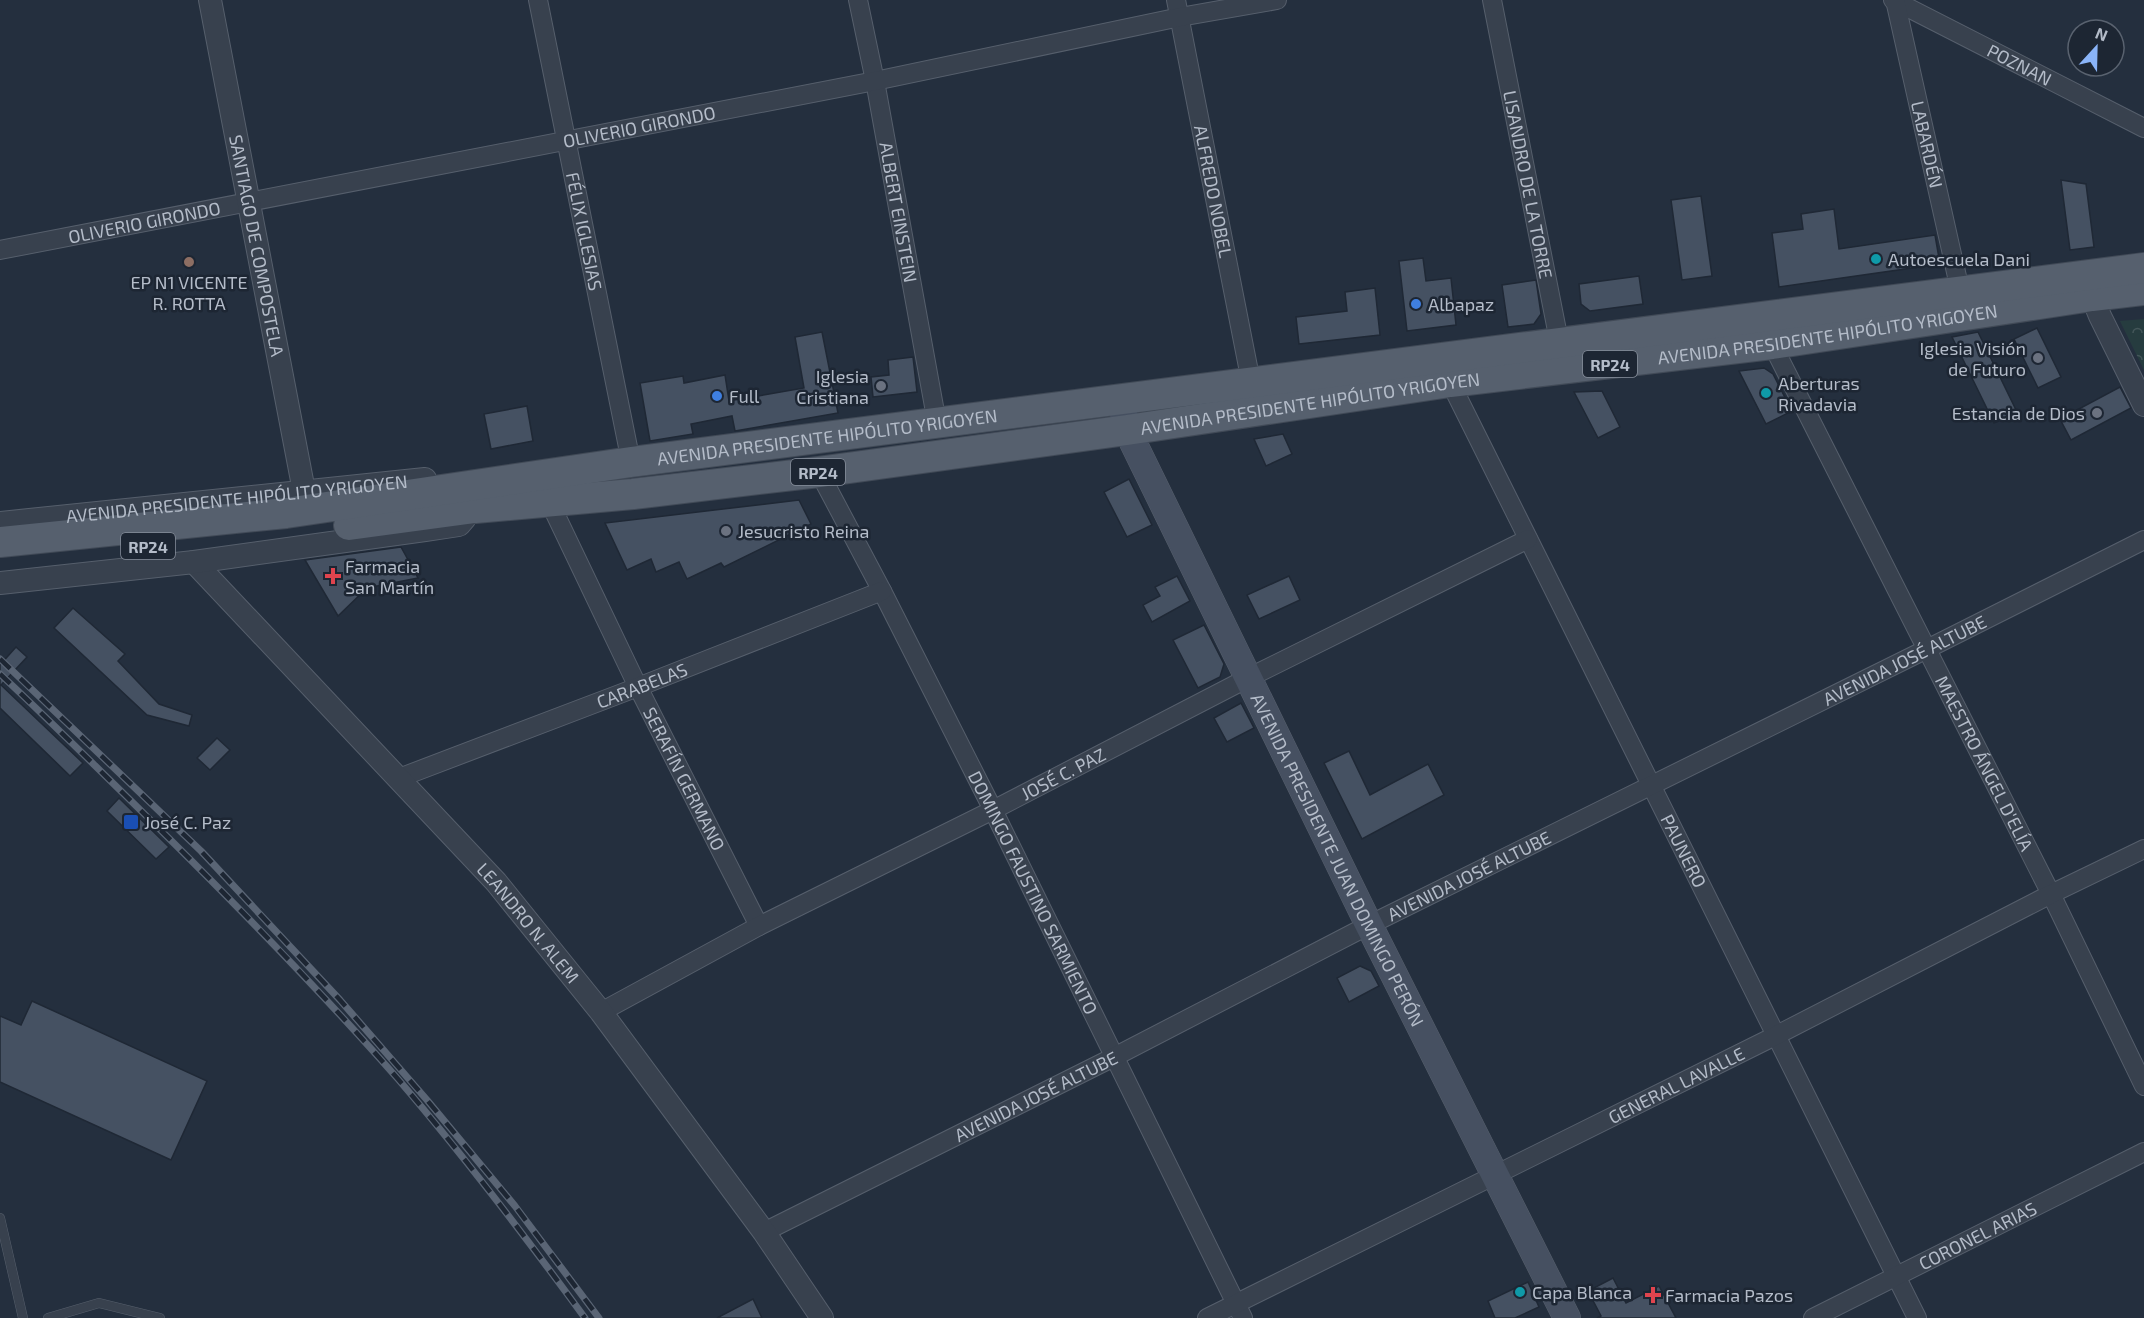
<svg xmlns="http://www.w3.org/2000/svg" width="2144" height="1318" viewBox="0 0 2144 1318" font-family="'Exo 2',sans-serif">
<defs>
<pattern id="park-crowns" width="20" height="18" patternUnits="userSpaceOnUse" patternTransform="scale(1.5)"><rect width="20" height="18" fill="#263c3f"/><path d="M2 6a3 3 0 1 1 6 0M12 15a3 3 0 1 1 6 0" fill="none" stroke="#435659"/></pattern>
</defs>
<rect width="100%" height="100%" fill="#242f3e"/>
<path fill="url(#park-crowns)" d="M2144,319v51l-24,-49z"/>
<g fill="#455162" stroke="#1f2835" stroke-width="1.5">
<path d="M2061,180l25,4 8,63 -24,3z"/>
<path d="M1701,196l11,80 -30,4 -11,-80z"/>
<path d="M1834,209l5,40 96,-14 5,29 -161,23 -7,-54 31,-4 -2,-15z"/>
<path d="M1423,258l3,23 25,-3 5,47 -49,6 -8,-70z"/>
<path d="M1639,276l4,28 -53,7 -9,-7 -2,-20z"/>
<path d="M1536,280l5,34 -7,10 -26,3 -6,-42z"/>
<path d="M1375,288l5,47 -81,9 -3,-27 51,-6 -2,-19z"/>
<path d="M2037,328l24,49 -23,11 -24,-49z"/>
<path d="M822,332l16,81 -103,18 -3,-15 -41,8 2,10 -43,7 -10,-58 43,-7 1,7 41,-8 4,26 75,-13 -9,-51z"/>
<path d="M1978,332l39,80 -23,11 -42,-86z"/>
<path d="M913,357l4,35 -44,5 -2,-20 18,-2 -1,-15z"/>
<path d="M1764,368l9,6 19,37 -26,13 -27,-53z"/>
<path d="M2120,387l11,21 -60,32 -11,-21z"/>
<path d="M1602,391l18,36 -22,11 -24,-46z"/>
<path d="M527,406l6,35 -42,8 -7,-35z"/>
<path d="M1283,434l9,20 -26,12 -12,-27z"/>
<path d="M1129,479l23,46 -25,12 -23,-45z"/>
<path d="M799,500l12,24 -87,43 -3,-4 -34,16 -8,-17 -23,10 -5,-13 -24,11 -22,-47z"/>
<path d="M401,547l17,31 -51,10 -29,28 -33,-56z"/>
<path d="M1177,576l13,25 -38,21 -9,-17 17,-9 -5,-9z"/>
<path d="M1289,576l11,24 -41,19 -12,-24z"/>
<path d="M73,608l52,46 -7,7 41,43 33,11 -3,11 -42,-11 -93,-87z"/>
<path d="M1204,625l20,39 -4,13 -22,11 -25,-48z"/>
<path d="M16,647l11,10 -26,28 82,78 -13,13 -70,-68v-43z"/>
<path d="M1241,703l13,25 -27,14 -13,-24z"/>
<path d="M217,738l13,12 -20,20 -13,-12z"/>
<path d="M1349,751l21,44 58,-31 16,31 -82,44 -38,-76z"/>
<path d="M119,798l50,49 -13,12 -49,-48z"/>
<path d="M1360,966l11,5 8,15 -30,16 -12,-24z"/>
<path d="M32,1001l175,80 -36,79 -171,-78v-66l21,9z"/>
<path d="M1613,1278l13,25 33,-17 17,32h-79l4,-2 -13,-25z"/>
<path d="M1528,1282l11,25 -24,11h-20l-7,-17z"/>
<path d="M753,1299l9,19h-45z"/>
</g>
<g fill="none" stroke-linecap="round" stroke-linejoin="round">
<g stroke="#565f6c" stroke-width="10">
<g id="service">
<path d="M0,1218l23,100"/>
<path d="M48,1318l51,-15 61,15"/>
</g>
</g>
<g stroke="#565f6c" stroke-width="20">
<g id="minor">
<path id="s1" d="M538,0l93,462"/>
<path id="s2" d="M858,0l17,81 62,342"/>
<path id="s3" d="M1176,0l75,382"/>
<path id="s4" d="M1492,0l69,351"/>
<path id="s5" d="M1893,0l251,128"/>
<path id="s6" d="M1895,0l65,290"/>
<path id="s7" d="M0,250l875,-169 305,-64 97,-17"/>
<path id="s8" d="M1772,344l279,550 93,192"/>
<path id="s9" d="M1450,382l467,936"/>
<path id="s10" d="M819,472l63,119 111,219 250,508"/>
<path id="s11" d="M549,501l89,186 121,239"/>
<path id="s12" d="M399,778l239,-91 244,-96"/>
<path id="s13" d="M601,1012l158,-86 234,-116 255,-132 280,-139"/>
<path id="s14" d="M764,1232l352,-176 253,-131 558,-276 217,-109"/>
<path id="s15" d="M1207,1318l570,-283 274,-141 93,-45"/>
<path id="s16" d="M1813,1318l331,-166"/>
</g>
</g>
<g stroke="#565f6c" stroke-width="24">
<g id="tertiary">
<path id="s17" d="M210,0l94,491"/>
<path d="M2086,282l14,34 44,89"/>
<path id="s18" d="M0,523l425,-44"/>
<path id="s19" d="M194,562l302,320 105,130 163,220 58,86"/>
<path d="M0,583l194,-21 231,-32 34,-5 6,-7"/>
</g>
</g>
<g stroke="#565f6c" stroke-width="28">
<g id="secondary">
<path id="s20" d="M1123,411l4,19 242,495 198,393"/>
</g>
</g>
<g stroke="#414a57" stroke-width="32">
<g id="primary">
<path id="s21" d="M349,525l126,-17 158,-14 186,-22 308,-42 323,-48 322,-38 320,-48 52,-6"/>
<path id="s22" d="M0,542l286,-29 345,-51 1513,-194"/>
</g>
</g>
<use href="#service" stroke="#38414e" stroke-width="9"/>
<use href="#minor" stroke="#38414e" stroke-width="18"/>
<use href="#tertiary" stroke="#38414e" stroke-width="22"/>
<use href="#secondary" stroke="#465061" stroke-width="27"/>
<use href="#primary" stroke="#56606e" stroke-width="30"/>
<g stroke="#5a6575" stroke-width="7">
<g id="rail">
<path d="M0,659l201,192 139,149 87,100 88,106 84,112"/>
<path d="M0,674c42,39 83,80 124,120 94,92 187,186 274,285 66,77 127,157 187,239"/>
</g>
</g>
<use href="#rail" stroke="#1d2633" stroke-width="4.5" stroke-dasharray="14" stroke-linecap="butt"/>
</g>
<g fill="#0f9aa8" stroke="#1d2633" stroke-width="2">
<circle cx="1876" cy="259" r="6"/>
<circle cx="1766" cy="393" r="6"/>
<circle cx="1520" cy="1292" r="6"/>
</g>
<circle fill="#8d6e63" stroke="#1d2633" stroke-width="2" cx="189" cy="262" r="6"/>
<g fill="#3f7fe0" stroke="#1d2633" stroke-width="2">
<circle cx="1416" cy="304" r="6"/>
<circle cx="717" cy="396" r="6"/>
</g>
<g fill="#6b7280" stroke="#1d2633" stroke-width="2">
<circle cx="2038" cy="358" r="6"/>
<circle cx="881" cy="386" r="6"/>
<circle cx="2097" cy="413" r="6"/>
<circle cx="726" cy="531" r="6"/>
</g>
<g fill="#e0444e" stroke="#1d2633" stroke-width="2">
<path d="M330 567h6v6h6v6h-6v6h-6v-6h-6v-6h6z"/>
<path d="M1650 1286h6v6h6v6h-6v6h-6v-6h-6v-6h6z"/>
</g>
<rect fill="#1a4fb4" stroke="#1d2633" stroke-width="2" x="123" y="814" width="16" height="16" rx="3"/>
<g text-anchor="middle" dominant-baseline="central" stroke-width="5" stroke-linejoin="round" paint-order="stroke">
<g fill="#1d2633" stroke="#878f9c" stroke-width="1.5">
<rect x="1583" y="351" width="54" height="26" rx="4.5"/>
<rect x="791" y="459" width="54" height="26" rx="4.5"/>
<rect x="121" y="533" width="54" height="26" rx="4.5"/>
</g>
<g font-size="16" font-weight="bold" fill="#b4bcc9">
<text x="1610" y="364">RP24</text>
<text x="818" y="472">RP24</text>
<text x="148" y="546">RP24</text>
</g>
<g font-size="18" fill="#b4bcc9" stroke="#1d2633">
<text stroke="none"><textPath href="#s5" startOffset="142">POZNAN</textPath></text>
<text stroke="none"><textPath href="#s7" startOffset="651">OLIVERIO GIRONDO</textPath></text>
<text stroke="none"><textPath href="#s6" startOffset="148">LABARDÉN</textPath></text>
<text stroke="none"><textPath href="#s4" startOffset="188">LISANDRO DE LA TORRE</textPath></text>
<text stroke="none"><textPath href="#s3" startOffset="195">ALFREDO NOBEL</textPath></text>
<text stroke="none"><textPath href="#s2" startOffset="216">ALBERT EINSTEIN</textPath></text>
<text stroke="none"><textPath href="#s7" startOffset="147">OLIVERIO GIRONDO</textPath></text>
<text stroke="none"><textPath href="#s1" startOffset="236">FÉLIX IGLESIAS</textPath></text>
<text stroke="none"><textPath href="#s17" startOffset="250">SANTIAGO DE COMPOSTELA</textPath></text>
<text stroke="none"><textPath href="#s21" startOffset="1491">AVENIDA PRESIDENTE HIPÓLITO YRIGOYEN</textPath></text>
<text stroke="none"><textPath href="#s21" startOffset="969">AVENIDA PRESIDENTE HIPÓLITO YRIGOYEN</textPath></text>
<text stroke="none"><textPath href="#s22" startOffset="834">AVENIDA PRESIDENTE HIPÓLITO YRIGOYEN</textPath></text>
<text stroke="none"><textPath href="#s18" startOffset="238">AVENIDA PRESIDENTE HIPÓLITO YRIGOYEN</textPath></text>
<text stroke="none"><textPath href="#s14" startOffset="1276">AVENIDA JOSÉ ALTUBE</textPath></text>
<text stroke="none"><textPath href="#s12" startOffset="260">CARABELAS</textPath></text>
<text stroke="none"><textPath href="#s8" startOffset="470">MAESTRO ÁNGEL D'ELÍA</textPath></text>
<text stroke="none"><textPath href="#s13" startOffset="520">JOSÉ C. PAZ</textPath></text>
<text stroke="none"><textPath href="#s11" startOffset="309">SERAFÍN GERMANO</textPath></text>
<text stroke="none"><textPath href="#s9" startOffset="524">PAUNERO</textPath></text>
<text stroke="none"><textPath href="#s20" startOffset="498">AVENIDA PRESIDENTE JUAN DOMINGO PERÓN</textPath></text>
<text stroke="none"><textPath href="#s14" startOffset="790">AVENIDA JOSÉ ALTUBE</textPath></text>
<text stroke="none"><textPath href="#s10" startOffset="472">DOMINGO FAUSTINO SARMIENTO</textPath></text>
<text stroke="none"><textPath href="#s19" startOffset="492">LEANDRO N. ALEM</textPath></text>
<text stroke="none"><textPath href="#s15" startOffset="524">GENERAL LAVALLE</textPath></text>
<text stroke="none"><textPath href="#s14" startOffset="304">AVENIDA JOSÉ ALTUBE</textPath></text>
<text stroke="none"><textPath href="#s16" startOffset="184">CORONEL ARIAS</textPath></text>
</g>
<g font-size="18" fill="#b4bcc9" stroke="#1d2633" text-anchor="start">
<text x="1888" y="259">Autoescuela Dani</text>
<text x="189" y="282" text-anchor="middle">EP N1 VICENTE<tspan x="189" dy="21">R. ROTTA</tspan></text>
<text x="1428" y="304">Albapaz</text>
<text x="2026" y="348" text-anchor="end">Iglesia Visión<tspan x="2026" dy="21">de Futuro</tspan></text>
<text x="869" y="376" text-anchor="end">Iglesia<tspan x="869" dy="21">Cristiana</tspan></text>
<text x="1778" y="383">Aberturas<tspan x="1778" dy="21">Rivadavia</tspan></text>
<text x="729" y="396">Full</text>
<text x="2085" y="413" text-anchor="end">Estancia de Dios</text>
<text x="738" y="531">Jesucristo Reina</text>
<text x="345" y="566">Farmacia<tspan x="345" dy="21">San Martín</tspan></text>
<text x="144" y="822">José C. Paz</text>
<text x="1532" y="1292">Capa Blanca</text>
<text x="1665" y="1295">Farmacia Pazos</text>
</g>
</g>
<g transform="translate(2096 48) rotate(22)"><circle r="28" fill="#1d2633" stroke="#59626f" stroke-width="1.5"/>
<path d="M0-4.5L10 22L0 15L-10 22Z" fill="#8ab4f8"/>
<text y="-9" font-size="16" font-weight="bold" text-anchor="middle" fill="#b4bcc9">N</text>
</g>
</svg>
